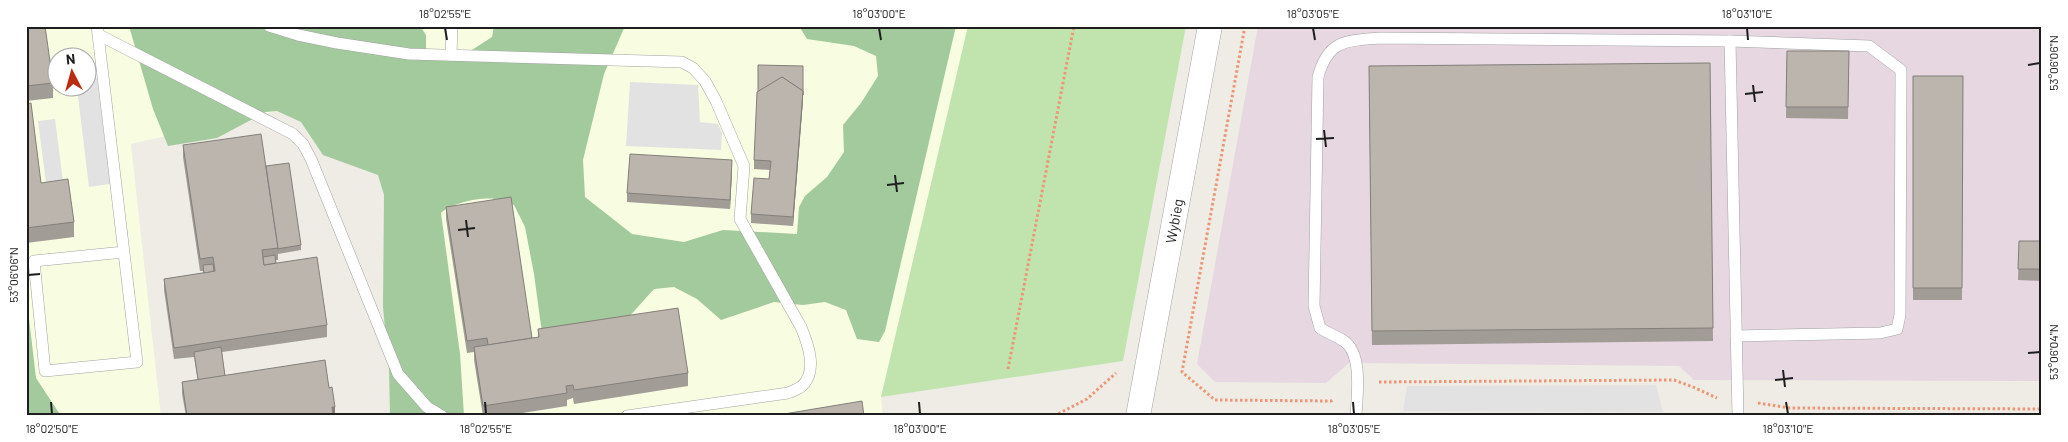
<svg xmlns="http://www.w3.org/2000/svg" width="2068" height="442" viewBox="0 0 2068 442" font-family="Barlow,sans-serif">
<rect width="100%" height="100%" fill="#eeece5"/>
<path fill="#e6d7e1" d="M1258,26h784v355l-348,-1 -15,-14 -330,-3 -23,20 -111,-1 -18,-18z"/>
<path fill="#f8fce0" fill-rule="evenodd" d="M26,26h942l-87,371 2,19h-481l-13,-257 -63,-59 -195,44 30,272h-135zM58,58h30v30h-30z"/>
<path fill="#c1e4af" d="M968,26h218l-63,335 -242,36z"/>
<g fill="#a3ca9d">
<path d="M129,26h291l6,9v19l29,7 37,-24 2,-11h131l-21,48 -21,86 2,37 47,37 52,8 39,-12 74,4 2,-27 6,-11 22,-19 17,-25 -1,-27 18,-22 17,-27 -2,-20 -22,-10 -47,-7 -8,-13h157l-71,305 -6,11 -22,-3 -11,-29 -21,-8 -22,3 -29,-3 -53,18 -24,-21 -23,-12 -20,2 -27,30 -85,14 -8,-59 -9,-47 -11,-22c-6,-2 -13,-5 -19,-6 -15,-2 -43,4 -54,14l19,141 4,62h-74l-1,-46 -6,-63 1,-112 -6,-20 -55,-20 -22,-33 -24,-11 -11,1 -49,26 -49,8 -15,-37z"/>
<path d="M26,293l10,85 25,38h-35z"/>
</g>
<g fill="#e2e2e2">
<path d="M97,78l13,106 -21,3 -12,-99h11v-9z"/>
<path d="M630,82l68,3 2,37 18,2 4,9 -1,17 -95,-4z"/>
<path d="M55,119l8,62 -17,2 -8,-62z"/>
<path d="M1656,385l7,27 -260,-1 4,-25z"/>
</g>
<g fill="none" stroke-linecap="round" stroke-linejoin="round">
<g stroke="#a2a2a2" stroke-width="12">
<g id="lane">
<path d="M97,26l40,336 -92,9 -11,-110 90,-9"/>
<path d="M269,26l29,9 39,8 72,11 273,8 11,6 12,13 11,20 28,65 -4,53 61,108c7,17 17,44 1,59 -3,3 -10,5 -14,7l-161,23"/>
<path d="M99,35l194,99 10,10 8,15 87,215 29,33 15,9"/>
<path d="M1730,41l139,5 32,24 -1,245 -3,14 -17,4 -144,3"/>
<path d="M451,55l1,-29"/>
<path d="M1356,416c1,-20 7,-62 -12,-75 -8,-5 -16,-8 -24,-13l-6,-22 4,-229c10,-37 27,-36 62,-39l350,3 8,375"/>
</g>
</g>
<g stroke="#a2a2a2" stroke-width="25">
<path id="street" d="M1138,416l72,-390"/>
</g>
<g stroke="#ed9677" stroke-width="3" stroke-dasharray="2.5 2.5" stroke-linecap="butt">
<path d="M1245,26l-63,346 33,28 116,1 3,-2"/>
<path d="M1008,369l66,-343"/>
<path d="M1379,382l295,-2 19,7 24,11"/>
<path d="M1758,403l32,5 252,1"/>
<path d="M1054,416l33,-17 29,-26"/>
</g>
<use href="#lane" stroke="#fff" stroke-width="11"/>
<use href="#street" stroke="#fff" stroke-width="24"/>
</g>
<g fill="#a19c96">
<path d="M26,26l27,57v15l-27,3z"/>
<path d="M1787,51h62l-1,68 -62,-1z"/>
<path d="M1710,63l3,278 -341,4 -3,-279z"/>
<path d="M1913,76h50l-1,224h-49z"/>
<path d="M803,100l-10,126 -42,-3v-9l18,-35 1,-9 -16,-1v-9z"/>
<path d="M26,104l15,79 33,39v15l-48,6z"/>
<path d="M183,145l83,21 35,79v5l-23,4v6h-3l1,3 51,62v12l-105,15 3,24 104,12 6,28h-149l-4,-22v-12l16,-2 -4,-23 -20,2 -10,-69v-11l39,-6v-2h-3l-17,-114z"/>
<path d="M732,169l-2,40 -103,-7v-9z"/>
<path d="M446,207l86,131 6,-1v-8l150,44v13l-114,18 -1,-6 -6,2v6l-64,10h-20l-9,-56v-8l-7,1 -21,-134z"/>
<path d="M2019,241h23v40l-24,-1z"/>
</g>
<g fill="#837f7a">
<path d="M803,66v34l-10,126v-9z"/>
<path d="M732,160v9l-2,40v-9z"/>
<rect x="332" y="407" width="3" height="9"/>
</g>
<g fill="#bbb5ae" stroke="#837f7a">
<path d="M26,26h19l8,57 -27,3z"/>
<path d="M1787,51h62l-1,56h-62z"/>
<path d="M1710,63l3,265 -341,3 -3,-265z"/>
<path d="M758,65l45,1v29v-4l-21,-14 -24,15z"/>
<path d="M1913,76h50l-1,212h-49z"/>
<path d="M782,77l21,14 -10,126 -42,-3 3,-36 15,1 2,-18 -17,-1 3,-68z"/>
<path d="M31,103l10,80 27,-4 6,43 -48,6v-124z"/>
<path d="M261,134l17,114 -16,2 2,15 53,-8 10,68 -153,23 -10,-69 51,-8 -2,-14 -13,2 -17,-114z"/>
<path d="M630,154l102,6 -2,40 -103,-7z"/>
<path d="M289,163l12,82 -24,4 1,-1 -12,-82z"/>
<path d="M511,197l21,141 -44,7 -1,-7 -20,3 -21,-134z"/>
<path d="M2019,241h23v28h-24z"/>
<path d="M275,255l1,8 -12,2 -1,-8z"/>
<path d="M213,264l1,7 -10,2 -1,-8z"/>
<path d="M678,308l10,65 -114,17 -1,-5 -7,1 1,7 -84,13 -9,-59 65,-10 -1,-8z"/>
<path d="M221,347l4,29 -27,4 -4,-28z"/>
<path d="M325,360l4,28 3,-1 3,20h-3l1,9h-146l-5,-34z"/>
<path d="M862,401l2,15h-92z"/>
</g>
<path fill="none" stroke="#1e1e1e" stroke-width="2" d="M445,28l2,12M879,28l2,12M1313,28l2,12M1747,28l1,12M2028,65l12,-2M1753,85l2,17M1745,94l18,-2M1324,130l2,17M1316,139l18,-1M895,175l2,17M887,185l17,-2M466,220l2,17M458,230l17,-2M28,275l12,-1M2028,353l12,-1M1783,370l2,17M1775,380l18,-2M51,402l1,12M485,402l1,12M919,402l1,12M1353,402l1,12M1786,402l2,12"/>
<g text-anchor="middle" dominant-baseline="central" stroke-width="4" stroke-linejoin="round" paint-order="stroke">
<g font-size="14" fill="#1e1e1e" stroke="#fff">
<text transform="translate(1174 221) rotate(-80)">Wybieg</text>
</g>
</g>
<rect width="2068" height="442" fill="none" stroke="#ffffff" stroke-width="55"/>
<g transform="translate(72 72) rotate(354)"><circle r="24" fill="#ffffff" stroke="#a5a5a5"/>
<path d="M0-4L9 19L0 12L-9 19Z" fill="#ba2c12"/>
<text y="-8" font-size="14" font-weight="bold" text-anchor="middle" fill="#1e1e1e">N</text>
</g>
<rect x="28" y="28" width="2012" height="386" fill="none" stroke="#1e1e1e" stroke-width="2"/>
<g font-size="12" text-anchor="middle" fill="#1e1e1e">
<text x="445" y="18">18°02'55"E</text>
<text x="879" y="18">18°03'00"E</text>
<text x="1313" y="18">18°03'05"E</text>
<text x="1747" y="18">18°03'10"E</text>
<text transform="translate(2054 63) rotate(-90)" y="4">53°06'06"N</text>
<text transform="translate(14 275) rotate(-90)" y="4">53°06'06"N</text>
<text transform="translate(2054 352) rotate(-90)" y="4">53°06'04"N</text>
<text x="52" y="433">18°02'50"E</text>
<text x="486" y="433">18°02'55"E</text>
<text x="920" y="433">18°03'00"E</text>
<text x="1354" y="433">18°03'05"E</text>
<text x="1788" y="433">18°03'10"E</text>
</g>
</svg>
